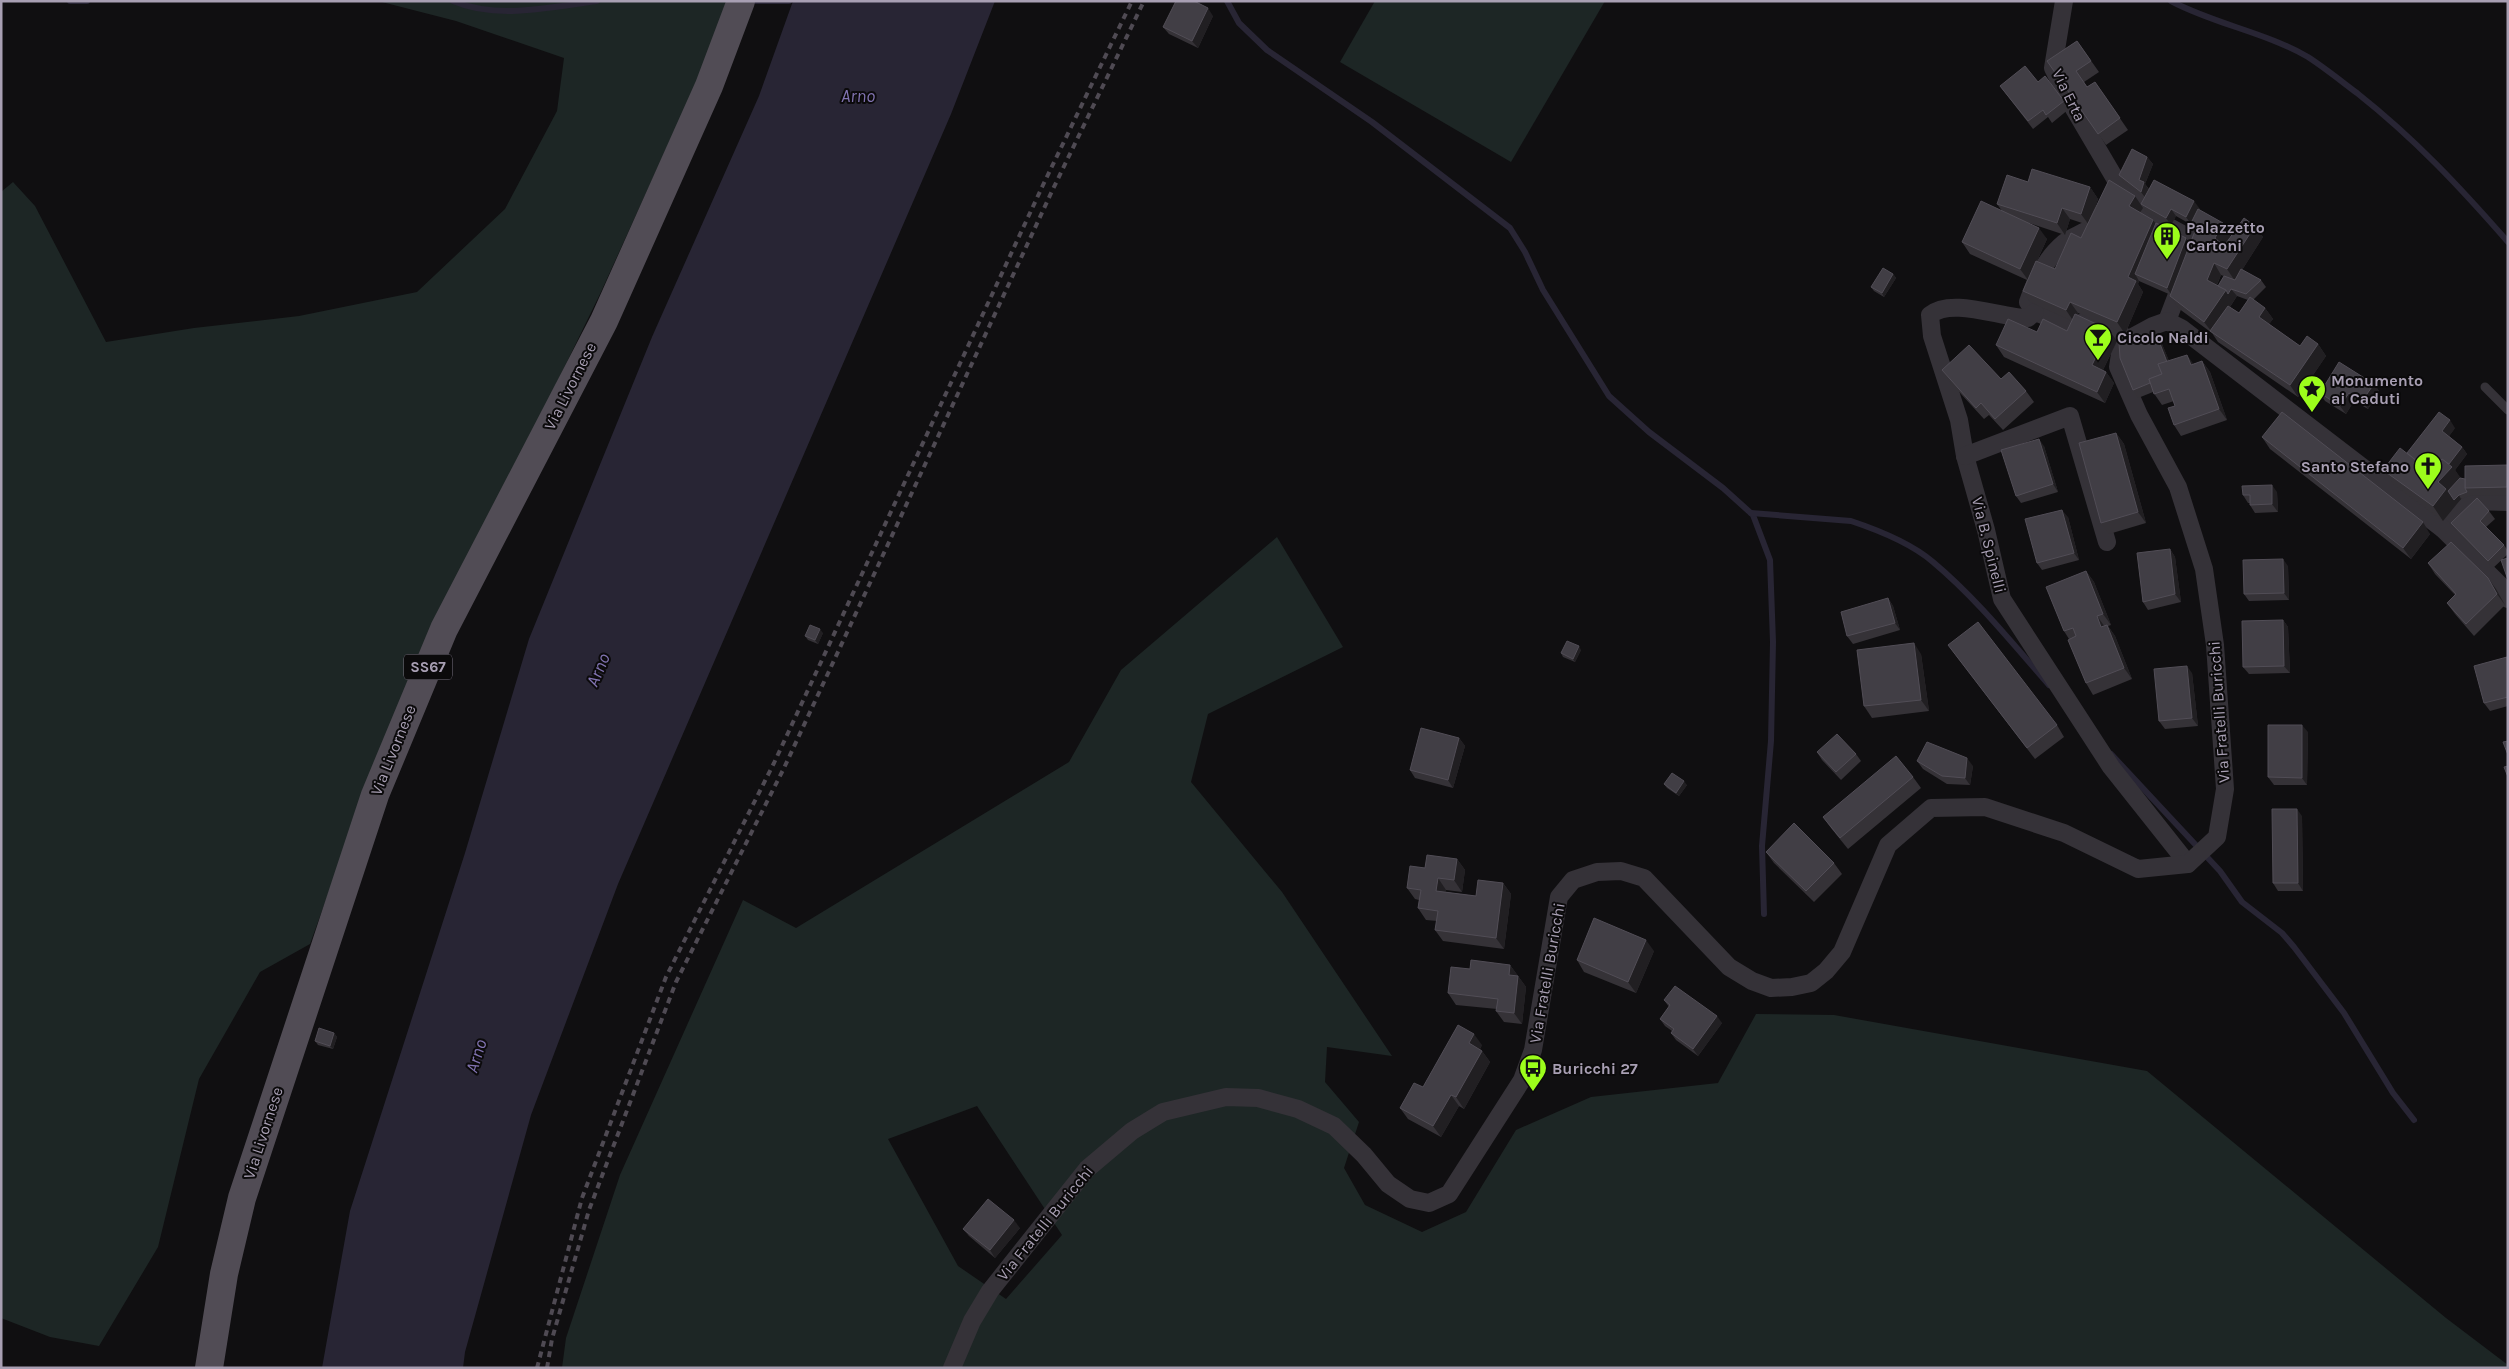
<svg xmlns="http://www.w3.org/2000/svg" width="2509" height="1369" viewBox="0 0 2509 1369" font-family="Karla,sans-serif">
<rect width="100%" height="100%" fill="#100f11"/>
<g fill="#1d2625" fill-rule="evenodd">
<path d="M378,1h350l-20,56 -108,237 -76,156 -153,325 -61,169 -50,28 -61,107 -41,168 -59,99 -49,-9 -49,-19v-1126l12,-10 22,24 71,136 88,-14 105,-12 118,-24 88,-83 52,-98 7,-53 -108,-37z"/>
<path d="M1375,1h230l-94,161 -171,-100z"/>
<path d="M1277,537l66,110 -135,67 -17,68 91,110 110,164 -65,-9 -2,35 34,40 -15,46 21,37 57,27 44,-20 50,-82 75,-33 127,-14 38,-69 78,1 313,56 299,247 62,47v3h-1946l4,-30 54,-163 123,-275 53,28 273,-166 52,-92zM977,1106l85,129 -56,64 -48,-33 -70,-127z"/>
</g>
<path fill="#282534" d="M793,1h202l-44,113 -333,770 -87,231 -66,237 -2,16h-141l28,-157 115,-358 64,-214 123,-302 107,-241z"/>
<g fill="none" stroke-linecap="round" stroke-linejoin="round">
<g stroke="#282534" stroke-width="6">
<path d="M70,1h17"/>
<path d="M453,1c44,19 98,6 144,0"/>
<path d="M750,1h39"/>
<path d="M1227,1l12,22 28,27 105,72 138,106 15,24 18,38 66,106 40,36 74,56 30,27 17,45 3,82 -2,99 -9,105 2,68"/>
<path d="M2171,1c43,23 94,31 137,56 17,11 33,24 49,36 58,46 102,93 151,149"/>
<path d="M1751,513l100,8c27,9 60,22 82,41 43,36 79,81 116,123"/>
<path d="M2111,754l109,117 22,31 40,31 12,14 50,66 49,80 21,27"/>
</g>
<path stroke="#353238" stroke-width="9" d="M2485,387l23,23"/>
<g stroke="#353238" stroke-width="18">
<path d="M2064,1l-11,67 17,34 47,80 31,23 -5,8 54,29 -30,79"/>
<path d="M2101,216c-8,16 -24,17 -37,27 -18,15 -28,36 -36,59l7,10 34,13 22,-4 38,18"/>
<path d="M2035,312l-7,6c-27,0 -76,-21 -98,-3l2,21 27,84 6,36 21,74 16,69 109,168 77,97"/>
<path d="M1965,456l105,-40 37,126"/>
<path d="M2443,529l29,-28 36,1"/>
<path d="M952,1368l20,-47 18,-30 97,-122 45,-38 31,-19 63,-15 32,1 40,11 36,17 30,29 24,29 22,15 19,4 20,-9 73,-114 11,-30 26,-153 14,-17 24,-8 24,-1 23,7 85,89 23,14 19,7 21,-1 19,-4 15,-12 16,-19 46,-107 43,-37 54,-1 79,26 74,36 50,-5 29,-27 8,-48 -10,-144 -11,-76 -26,-82 -39,-72 -21,-48 3,-19 8,-9 24,-13 14,-5 14,7 262,201 62,61 3,9"/>
</g>
<path stroke="#514c55" stroke-width="28" d="M209,1368l15,-94 18,-76 133,-403 69,-166 160,-308 105,-235 32,-85"/>
<g stroke="#4f4a53" stroke-width="4" stroke-dasharray="6 5" stroke-linecap="butt">
<path d="M537,1368l45,-170 84,-221 108,-214 269,-578 89,-184"/>
<path d="M547,1368l5,-29 37,-129 87,-228 108,-214 269,-579 91,-188"/>
</g>
</g>
<g fill="#353237" fill-rule="evenodd">
<path d="M1213,16l-15,32 -29,-14 -6,-7z"/>
<path d="M2077,41l22,31 -15,10 3,5 8,-5 33,48 -22,15 -59,-84z"/>
<path d="M2038,82l26,19 5,8 -17,14 -4,-6 -15,12 -33,-43z"/>
<path d="M2147,157l6,7 -8,20 4,5 51,20 -1,1 32,24 -5,9 29,-17 8,11 -21,33 19,10 5,7 -13,13 12,8 8,11 -4,5 31,22 18,-2 8,12 -28,41 -80,-55 -6,-9 -34,-25 -8,-12 1,-1 -32,-14 -1,3 5,8 -18,42 -47,-21 -1,2 40,26 -14,29 3,2 8,11 -9,20 -101,-46 -8,-12 41,-13 30,-1 5,-10 -42,-19 -7,-11 4,-11 -57,-26 -8,-12 40,-31 -5,-7 31,-22 62,5 8,12 -5,14 42,-17 8,12 -3,4 16,11 30,15 4,6 4,-10 -5,-7 1,-3 -14,-8 -5,9 -25,-13 -5,-8 3,-6 -20,-15 -5,-8zM2070,219l18,6 -7,13 -26,31 -18,-8 10,-22 -18,-16 36,12zM2221,275l5,2 -8,9 -1,-1zM2237,296l11,4 -9,13 -9,-6z"/>
<path d="M1893,274l3,4 -12,19 -10,-6 -3,-4z"/>
<path d="M2162,344l7,17 25,3 8,-3 8,11 17,48 -46,16 -7,-11 1,-19 -1,-5 -12,4 -9,-13 -15,6 -5,-8z"/>
<path d="M1942,370l84,21 8,11 -31,28 -14,-15 -5,4 -34,-37z"/>
<path d="M2374,384l5,7 -11,18 -14,-8 -8,13 -21,-13 -5,-8z"/>
<path d="M2455,428l-6,8 13,11 5,7 -12,16 5,8 5,1 43,-13v29l-38,1 -9,3 -18,22 -49,-36 -11,-15 24,-17z"/>
<path d="M2116,433l8,11 22,79 -37,11 -8,-11z"/>
<path d="M2262,437l168,97 -19,25 -141,-110z"/>
<path d="M2044,446l14,46 -37,11 -5,-7z"/>
<path d="M2277,492l1,20 -23,1 -5,-8v-2h-2l-5,-8z"/>
<path d="M2489,511l6,8 -9,8 18,18 4,6v3l-15,14 -37,-37 -5,-8z"/>
<path d="M2068,517l11,43 -37,10 -5,-7z"/>
<path d="M2170,549l5,8 6,45 -33,8 -5,-8z"/>
<path d="M2428,563l68,26 9,16 -31,31 -19,-22 -8,-11 8,-8 -20,-21z"/>
<path d="M2288,566l1,34 -40,1 -5,-7z"/>
<path d="M2086,571l8,11 17,43 -3,1 7,10 17,43 -39,16 -7,-12 -17,-44 -5,-8z"/>
<path d="M1888,598l5,8 7,24 -47,14 -6,-8z"/>
<path d="M2283,620l5,7 2,46 -41,1 -6,-7z"/>
<path d="M823,633l-5,11 -10,-4 -3,-4z"/>
<path d="M1948,645l109,80 7,12 -29,22z"/>
<path d="M1581,650l-6,12 -12,-5 -2,-4z"/>
<path d="M1921,654l8,57 -57,7 -8,-12z"/>
<path d="M2508,658v48l-18,5 -6,-8z"/>
<path d="M2192,673l6,53 -33,3 -6,-8z"/>
<path d="M2308,732l-1,53h-33l-6,-8z"/>
<path d="M1459,738l6,8 -12,42 -38,-10 -5,-8z"/>
<path d="M1817,752l39,2 5,7 -20,19 -19,-20z"/>
<path d="M1917,761l56,5 -3,19 -23,-1 -24,-15z"/>
<path d="M1913,777l8,11 -73,61 -17,-21 -8,-11z"/>
<path d="M1664,784l23,1 -8,11 -12,-8z"/>
<path d="M2302,816l1,75h-25l-5,-8z"/>
<path d="M1766,852l68,11 8,11 -28,28 -40,-39z"/>
<path d="M1457,859l8,11 -3,22 -16,-2 -1,2 31,4 27,-13 8,11 -7,55 -61,-8 -8,-11 2,-9 -11,-1 -8,-12 1,-8 -4,-1 -8,-11 18,-20z"/>
<path d="M1654,951l-18,42 -52,-21 -7,-12z"/>
<path d="M1510,965l16,22 -4,37 -18,-2 -8,-11 1,-2 -41,-4 -8,-12 22,-24z"/>
<path d="M1664,1000l58,23 -24,33 -22,-16 -5,-7 1,-2 -7,-5 -5,-7 9,-12z"/>
<path d="M334,1033l3,4 -4,12 -15,-4 -3,-4z"/>
<path d="M1482,1045l-2,4 2,2 8,11 -26,47 -5,-3 -18,31 -33,-18 -8,-11 23,-21z"/>
<path d="M1020,1228l-25,30 -26,-22 -6,-7z"/>
</g>
<g fill="#211f22">
<path d="M1208,8l5,8 -15,32 -6,-7z"/>
<path d="M2147,157l6,7 -8,20 4,6 -2,10 -6,-8 -2,-12z"/>
<path d="M2090,187l8,12 -9,26 -8,-11z"/>
<path d="M2135,196l8,12 -6,9 -8,-11z"/>
<path d="M2194,201l6,8 -9,15 -5,-7z"/>
<path d="M2062,208l8,11 -5,16 -8,-12z"/>
<path d="M2171,209l5,7 -5,9 -5,-7z"/>
<path d="M2153,220l8,11 -26,43 4,7 -1,3 5,8 -18,42 -8,-12 11,-45z"/>
<path d="M2223,223l8,11 -8,15 -8,-11z"/>
<path d="M2255,226l8,11 -28,44 -8,-12z"/>
<path d="M2039,228l8,11 -19,41 -8,-11z"/>
<path d="M2186,238l5,8 -19,50 -5,-8z"/>
<path d="M2214,263l7,12 -7,16 -7,-11z"/>
<path d="M1893,274l3,4 -12,19 -2,-4z"/>
<path d="M2231,289l6,7 -24,37 -2,-2 -7,-9 22,-32z"/>
<path d="M2070,302l8,11 -4,9 -8,-12z"/>
<path d="M2265,308l8,11 -7,9 -7,-11z"/>
<path d="M2109,330l8,11 -17,35 -8,-11z"/>
<path d="M2157,336l5,8 12,29 -6,-7z"/>
<path d="M2318,344l8,12 -28,41 -8,-12z"/>
<path d="M2187,355l8,11 -4,-1z"/>
<path d="M2202,361l8,11 17,48 -8,-11z"/>
<path d="M2106,372l8,11 -9,20 -8,-11z"/>
<path d="M2374,384l5,7 -11,18 -6,-8z"/>
<path d="M2349,393l5,8 -8,13 -6,-8z"/>
<path d="M2450,420l5,8 -8,11 -5,-8z"/>
<path d="M2116,433l8,11 22,79 -8,-11z"/>
<path d="M2039,439l5,7 14,46 -5,-8z"/>
<path d="M2462,447l5,7 -12,16 8,11 -4,14 2,4 -18,22 -10,-15 3,-26z"/>
<path d="M2272,485l5,7 1,20 -6,-8z"/>
<path d="M2062,510l6,7 11,43 -5,-7z"/>
<path d="M2423,522l7,12 -19,25 -8,-11z"/>
<path d="M2170,549l5,8 6,45 -6,-8z"/>
<path d="M2283,559l5,7 1,34 -5,-7z"/>
<path d="M2086,571l8,11 17,43 -8,-11z"/>
<path d="M2488,578l8,11 9,16 -8,-11z"/>
<path d="M1888,598l5,8 7,24 -5,-7z"/>
<path d="M2097,616l8,11h-4z"/>
<path d="M2283,620l5,7 2,46 -6,-7z"/>
<path d="M2107,625l8,11 17,43 -8,-11z"/>
<path d="M820,629l3,4 -5,11 -3,-4z"/>
<path d="M1914,643l7,11 8,57 -8,-11z"/>
<path d="M1579,646l2,4 -6,12 -2,-3z"/>
<path d="M2187,666l5,7 6,53 -6,-8z"/>
<path d="M2302,725l6,7 -1,53 -5,-7z"/>
<path d="M1459,738l6,8 -12,42 -5,-8z"/>
<path d="M1967,758l6,8 -3,19 -5,-7z"/>
<path d="M1684,781l3,4 -8,11 -3,-3z"/>
<path d="M2297,809l5,7 1,75 -5,-8z"/>
<path d="M1457,859l8,11 -3,22 -8,-12z"/>
<path d="M1438,878l8,12 -2,12 -8,-11z"/>
<path d="M1503,883l8,11 -7,55 -8,-11z"/>
<path d="M1646,940l8,11 -18,42 -8,-11z"/>
<path d="M1510,965l8,11 -9,-1z"/>
<path d="M1518,976l8,11 -4,37 -8,-11z"/>
<path d="M1717,1016l5,7 -24,33 -5,-7z"/>
<path d="M334,1033l3,4 -4,12 -3,-3z"/>
<path d="M1474,1034l8,11 -5,9 -8,-11z"/>
<path d="M1482,1051l8,11 -26,47 -8,-12z"/>
<path d="M1451,1095l8,11 -18,31 -8,-11z"/>
<path d="M1014,1220l6,8 -25,30 -5,-8z"/>
</g>
<g fill="#413e45" stroke="#514d56">
<path d="M1176,1h18l14,7 -16,33 -29,-14z"/>
<path d="M2077,41l14,20 -15,10 11,16 8,-5 25,36 -22,16 -51,-73z"/>
<path d="M2025,66l13,16 7,-6 19,25 -18,14 -3,-5 -15,11 -28,-35z"/>
<path d="M2132,149l15,8 -8,23 5,2 -3,10 -22,-17z"/>
<path d="M2032,169l58,18 -9,27 -19,-6 -5,15 -60,-19 10,-29 21,7z"/>
<path d="M2109,180l26,16 -6,10 24,14 -25,57 8,4 -19,41 -47,-20 -4,8 -43,-19 13,-30 19,8 16,-36 10,5z"/>
<path d="M2154,180l40,21 -8,16 -15,-8 -5,9 -25,-14z"/>
<path d="M1981,201l58,27 -19,41 -58,-27z"/>
<path d="M2198,209l25,14 -8,15 9,8 20,-28 11,8 -28,43 -13,-6 -7,17 19,10 -22,32 -34,-26 25,-65 -6,-4z"/>
<path d="M2156,223l30,15 -19,50 -32,-14z"/>
<path d="M1883,268l10,6 -11,19 -11,-6z"/>
<path d="M2241,269l20,11 -15,14 -15,-5 -3,5 -2,-4 -8,-4 6,-10 11,4z"/>
<path d="M2250,297l15,11 -6,9 41,29 7,-10 11,8 -28,41 -80,-54 18,-25 11,7z"/>
<path d="M2075,314l34,16 -17,35 14,7 -9,20 -101,-47 12,-26 29,13 6,-13 24,12z"/>
<path d="M2137,334l20,2 10,26 -9,2 4,10 -13,5 1,4 -17,7 -13,-32 -1,-15z"/>
<path d="M1969,345l32,34 8,-7 17,19 -31,28 -14,-16 -5,5 -34,-38z"/>
<path d="M2187,355l4,10 11,-4 17,48 -45,16 -6,-17 7,-2 -6,-17 -15,5 -5,-15 13,-5 -4,-10z"/>
<path d="M2339,362l35,22 -12,17 -13,-8 -9,13 -20,-13z"/>
<path d="M2282,412l141,110 -20,26 -141,-111z"/>
<path d="M2439,412l11,8 -8,11 20,16 -13,17 -7,-5 -11,13 -24,-19z"/>
<path d="M2116,433l22,79 -37,11 -22,-80z"/>
<path d="M2039,439l14,45 -37,12 -15,-46z"/>
<path d="M2400,448l31,24 11,-13 10,8 -14,15 8,7 -13,17 -50,-36z"/>
<path d="M2508,465l-1,22 -42,1v-22z"/>
<path d="M2460,478l5,1v9l2,4 -8,3 -5,5 -6,-9z"/>
<path d="M2272,485v19l-22,1v-10h-7l-1,-9z"/>
<path d="M2477,498l12,13 -9,10 24,24 -16,16 -37,-38z"/>
<path d="M2062,510l12,43 -37,10 -12,-44z"/>
<path d="M2451,542l37,36 9,16 -31,30 -19,-21 9,-9 -28,-31z"/>
<path d="M2170,549l5,45 -32,8 -6,-49z"/>
<path d="M2508,558v22l-7,-20z"/>
<path d="M2283,559l1,34 -40,1 -1,-34z"/>
<path d="M2086,571l17,43 -6,2 4,11 6,-2 17,43 -38,15 -18,-43 8,-4 -3,-8 -9,3 -18,-44z"/>
<path d="M1888,598l7,25 -48,13 -6,-24z"/>
<path d="M2283,620l1,46 -41,1 -1,-46z"/>
<path d="M1978,622l79,103 -30,23 -79,-103z"/>
<path d="M810,625l10,4 -5,11 -10,-4z"/>
<path d="M1567,641l12,5 -6,13 -12,-6z"/>
<path d="M1914,643l7,57 -57,6 -7,-56z"/>
<path d="M2507,657l1,40 -24,6 -10,-37z"/>
<path d="M2187,666l5,52 -33,3 -5,-52z"/>
<path d="M2268,725h34v53l-34,-1z"/>
<path d="M1421,728l38,10 -11,42 -38,-10z"/>
<path d="M1837,734l19,20 -20,18 -19,-20z"/>
<path d="M2508,741v14l-5,-13z"/>
<path d="M1927,742l40,16 -2,20 -23,-2 -25,-15z"/>
<path d="M1896,756l17,21 -73,61 -17,-21z"/>
<path d="M2508,766v11l-4,-10z"/>
<path d="M1672,773l12,8 -8,12 -12,-9z"/>
<path d="M2272,809h25l1,74h-25z"/>
<path d="M1794,823l40,40 -28,28 -40,-39z"/>
<path d="M1427,855l30,4 -3,21 -16,-2 -2,13 40,5 2,-16 25,3 -7,55 -61,-8 3,-19 -20,-3 3,-18 -14,-2 3,-22 15,2z"/>
<path d="M1594,918l52,22 -18,42 -51,-22z"/>
<path d="M1471,960l39,5 -1,10 9,1 -4,37 -18,-2 2,-12 -50,-6 3,-26 19,2z"/>
<path d="M1675,986l42,30 -24,33 -22,-16 3,-4 -14,-10 10,-14 -6,-5z"/>
<path d="M1458,1025l16,9 -5,9 13,8 -26,46 -5,-2 -18,31 -33,-18 14,-25 9,4z"/>
<path d="M319,1028l15,5 -4,13 -15,-5z"/>
<path d="M988,1199l26,21 -24,30 -27,-21z"/>
</g>
<defs>
<g id="building-pin" transform="scale(1.4375)"><path d="M0 17L-7.5 6A9.5 9.5 0 1 1 7.5 6Z" fill="#9cfd1b" stroke="#0b0a0b"/><path d="M-4-6H4V6H1V3H-1V6H-4ZM-2.5-4.3h1.7v1.8h-1.7ZM.8-4.3h1.7v1.8H.8ZM-2.5-1h1.7V.8h-1.7ZM.8-1h1.7V.8H.8Z" fill="#111"/></g>
<g id="bar-pin" transform="scale(1.4375)"><path d="M0 17L-7.5 6A9.5 9.5 0 1 1 7.5 6Z" fill="#9cfd1b" stroke="#0b0a0b"/><path d="M-6-5H6L.8 .8V4.5H3.5V6h-7V4.5H-.8V.8Z" fill="#111"/></g>
<g id="sight-pin" transform="scale(1.4375)"><path d="M0 17L-7.5 6A9.5 9.5 0 1 1 7.5 6Z" fill="#9cfd1b" stroke="#0b0a0b"/><path d="M0-6L1.8-2.2L6-1.7L2.9 1.2L3.7 5.4L0 3.3L-3.7 5.4L-2.9 1.2L-6-1.7L-1.8-2.2Z" fill="#111"/></g>
<g id="church-pin" transform="scale(1.4375)"><path d="M0 17L-7.5 6A9.5 9.5 0 1 1 7.5 6Z" fill="#9cfd1b" stroke="#0b0a0b"/><path d="M-1.2-6h2.4v3.5h3.3v2.4h-3.3V6h-2.4V-.1h-3.3v-2.4h3.3Z" fill="#111"/></g>
<g id="bus-pin" transform="scale(1.4375)"><path d="M0 17L-7.5 6A9.5 9.5 0 1 1 7.5 6Z" fill="#9cfd1b" stroke="#0b0a0b"/><path d="M-5-6H5V4H4V6H2V4H-2V6H-4V4H-5ZM-3.5-4V0h7V-4ZM-3.5 1.2v1.5H-2V1.2ZM2 1.2v1.5H3.5V1.2Z" fill="#111"/></g>
</defs>
<g fill-rule="evenodd">
<use href="#building-pin" x="2167" y="236"/>
<use href="#bar-pin" x="2098" y="337"/>
<use href="#sight-pin" x="2312" y="389"/>
<use href="#church-pin" x="2428" y="466"/>
<use href="#bus-pin" x="1533" y="1068"/>
</g>
<g text-anchor="middle" dominant-baseline="central" stroke-width="4" stroke-linejoin="round" paint-order="stroke">
<rect fill="#0b0a0b" stroke="#797281" stroke-width="1" x="404" y="654.5" width="48" height="25" rx="4"/>
<g font-size="15" font-weight="bold" fill="#a89fb3">
<text x="428" y="667">SS67</text>
</g>
<g font-size="16" fill="#a89fb3" stroke="#0b0a0b">
<text transform="translate(2069 95) rotate(64)">Via Erta</text>
<text transform="translate(570 386) rotate(-63)">Via Livornese</text>
<text transform="translate(1989 545) rotate(76)">Via B. Spinelli</text>
<text transform="translate(2219 712) rotate(-94)">Via Fratelli Buricchi</text>
<text transform="translate(393 750) rotate(-68)">Via Livornese</text>
<text transform="translate(1547 973) rotate(-80)">Via Fratelli Buricchi</text>
<text transform="translate(263 1133) rotate(-72)">Via Livornese</text>
<text transform="translate(1045 1223) rotate(-51)">Via Fratelli Buricchi</text>
</g>
<g font-size="16" font-weight="bold" fill="#a89fb3" stroke="#0b0a0b" text-anchor="start">
<text x="2186" y="227">Palazzetto<tspan x="2186" dy="18">Cartoni</tspan></text>
<text x="2117" y="337">Cicolo Naldi</text>
<text x="2331" y="380">Monumento<tspan x="2331" dy="18">ai Caduti</tspan></text>
<text x="2409" y="466" text-anchor="end">Santo Stefano</text>
<text x="1552" y="1068">Buricchi 27</text>
</g>
<g font-size="18" font-style="italic" fill="#8173b1" stroke="#0b0a0b">
<text x="858" y="96">Arno</text>
<text transform="translate(598 670) rotate(-67)">Arno</text>
<text transform="translate(476 1056) rotate(-73)">Arno</text>
</g>
</g>
<rect width="2509" height="1369" fill="none" stroke="#a89fb3" stroke-width="5"/>
</svg>
